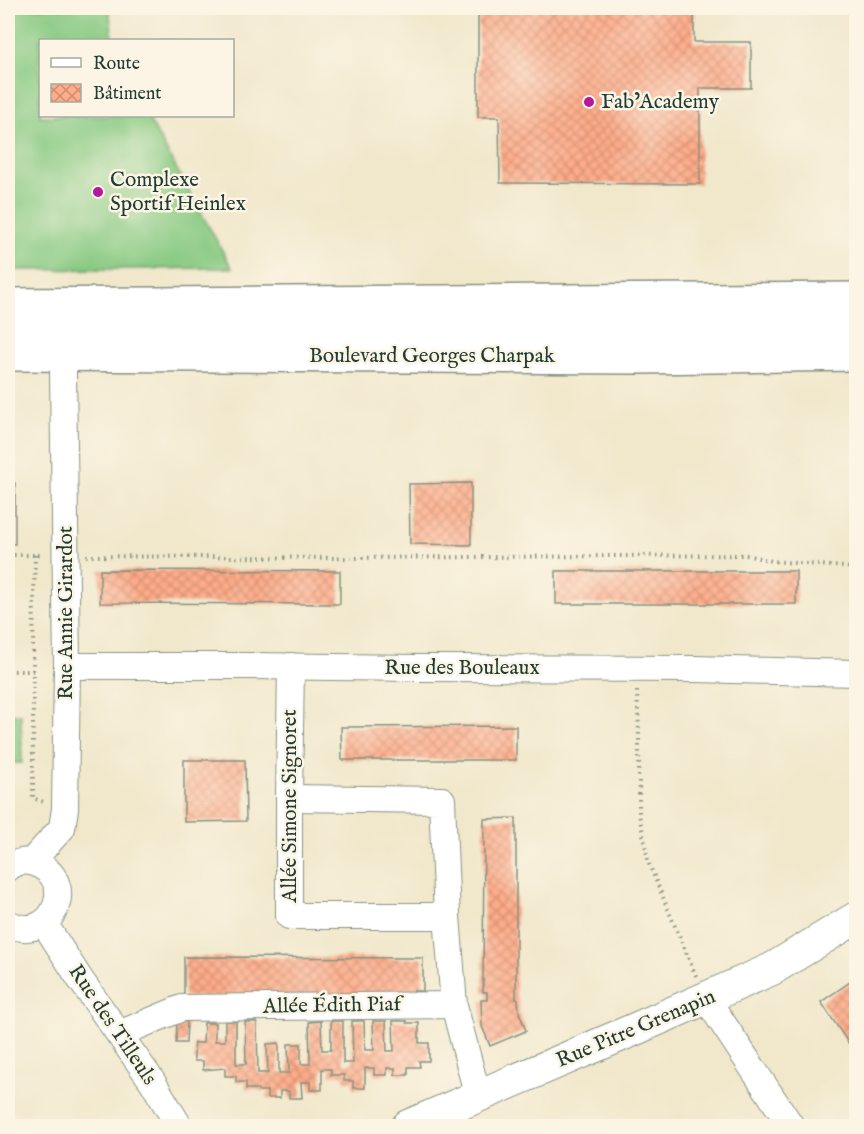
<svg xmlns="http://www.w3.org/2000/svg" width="864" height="1134" viewBox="0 0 864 1134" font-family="'IM FELL English',serif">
<defs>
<pattern id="building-cross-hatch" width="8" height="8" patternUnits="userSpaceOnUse" patternTransform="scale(1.5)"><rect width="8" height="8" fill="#ffac89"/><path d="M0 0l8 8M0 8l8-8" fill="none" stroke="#ce8d71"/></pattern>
</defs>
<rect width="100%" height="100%" fill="#fcf5e5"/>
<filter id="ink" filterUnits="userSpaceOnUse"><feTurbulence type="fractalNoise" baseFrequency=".0167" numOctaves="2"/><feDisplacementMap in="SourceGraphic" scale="12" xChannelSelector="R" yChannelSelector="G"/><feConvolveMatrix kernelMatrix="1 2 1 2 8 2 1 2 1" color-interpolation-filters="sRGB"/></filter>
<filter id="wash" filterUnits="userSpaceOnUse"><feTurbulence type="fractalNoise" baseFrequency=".008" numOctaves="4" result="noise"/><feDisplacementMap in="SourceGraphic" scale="24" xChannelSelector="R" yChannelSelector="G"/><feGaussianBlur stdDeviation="1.35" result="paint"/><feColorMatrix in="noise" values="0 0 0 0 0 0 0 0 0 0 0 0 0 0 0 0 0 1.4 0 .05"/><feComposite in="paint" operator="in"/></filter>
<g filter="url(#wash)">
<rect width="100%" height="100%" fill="#f1e8cc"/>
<g fill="#86c981" stroke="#52835a" stroke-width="1.5">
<path d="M8,8h101l4,32h-73v76h107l85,152 -224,2z"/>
<path d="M8,714h13l1,49h-14z"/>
</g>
<g id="blocks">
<g fill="url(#building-cross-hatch)">
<path d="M478,8h216v34h57v46h-51v96l-200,-1 -1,-66h-21z"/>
<rect x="8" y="483" width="7" height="61"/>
<path d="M471,483v62l-61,-1 -1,-60z"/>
<path d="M100,570l240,1v33l-240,-1z"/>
<rect x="556" y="571" width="240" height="33"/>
<path d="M516,726v34h-174l-1,-33z"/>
<path d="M184,760h61l1,61 -62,1z"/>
<path d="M516,818v181h2l1,13 7,19 -36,15 -8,-20 -1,-26h6v-8h-4l1,-173z"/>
<path d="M184,957l239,1v33h-9v6h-230z"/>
<path d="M856,978v61l-7,5 -28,-42z"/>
<path d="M177,1021h10l-1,22h-10z"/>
<path d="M225,1021h11v43h10l-1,-42h12l1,51h10l-1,-29 12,-1v30h10l-1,-29h13v20h9l-1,-42 12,-1 1,29h9v-29h12v42h10l-1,-42h12l1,29h9l-1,-29h13l1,30h7l-1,-30h14v2h12v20h10v18h-10l1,6h-12v8h-13v-7h-8v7h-13v-7h-9v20h-12v-7h-9v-6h-13v-6h-9v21h-12v-8h-9l1,16h-13v-7h-9v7h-13v-7h-9v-2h-12v-7h-10v-6h-11v-8l-22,2v-9h-9v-18h9l1,-20h11v18h10z"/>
</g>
</g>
</g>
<g filter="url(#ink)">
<use href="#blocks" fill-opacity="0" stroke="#889280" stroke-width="1.5"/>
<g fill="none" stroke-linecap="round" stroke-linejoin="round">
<g stroke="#889280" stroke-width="28">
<g id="minor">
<path d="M67,666h183l168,2 277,1 161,4"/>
<path d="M291,666l-2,132v118h158l7,89"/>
<path d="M289,798l153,2 5,116"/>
<path d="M31,862l31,-34 3,-19 2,-143 -4,-294 1,-19"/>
<path d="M8,868c7,-6 17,-8 26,-5 47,16 18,84 -26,60"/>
<path d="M44,923l36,56 72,102 27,45"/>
<path d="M706,998l85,128"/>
<path d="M119,1034l63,-26 272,-3 24,92"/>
</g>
</g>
<g stroke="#889280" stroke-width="34">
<g id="tertiary">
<path d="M8,329l160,1 688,-4"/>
<path d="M408,1126l225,-96 139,-61 84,-51"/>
</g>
</g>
<g stroke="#889280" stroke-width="36">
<g id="secondary">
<path d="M8,305l848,-6"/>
<path d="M8,354l630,3 218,-3"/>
</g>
</g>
<g stroke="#889280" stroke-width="4" stroke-dasharray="1.5 4.5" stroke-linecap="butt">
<path d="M8,555h35"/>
<path d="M35,555l-2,90v153l11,4"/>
<path d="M86,556l260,2 400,-3 26,6 84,7"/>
<path d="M8,671h25"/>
<path d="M637,691l2,40v83l10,50 47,112"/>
</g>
<use href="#minor" stroke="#fff" stroke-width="26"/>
<use href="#tertiary" stroke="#fff" stroke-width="32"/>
<use href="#secondary" stroke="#fff" stroke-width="33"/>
</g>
</g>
<g fill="#b5179e" stroke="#fcf5e5" stroke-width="2">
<circle cx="589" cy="102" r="6"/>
<circle cx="98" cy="192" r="6"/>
</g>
<g text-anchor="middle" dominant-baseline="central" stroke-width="5" stroke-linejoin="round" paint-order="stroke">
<g font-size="21" fill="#1f3d34" stroke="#fcf5e5" text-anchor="start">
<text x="601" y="102">Fab’Academy</text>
<text x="110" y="180">Complexe<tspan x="110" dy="24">Sportif Heinlex</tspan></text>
</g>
<g font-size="21" fill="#1f3d34" stroke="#fcf5e5">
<text x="432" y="356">Boulevard Georges Charpak</text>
<text transform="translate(66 613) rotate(-90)">Rue Annie Girardot</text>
<text x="462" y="668">Rue des Bouleaux</text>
<text transform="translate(290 806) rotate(-90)">Allée Simone Signoret</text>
<text transform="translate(332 1006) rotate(-1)">Allée Édith Piaf</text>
<text transform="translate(112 1025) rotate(56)">Rue des Tilleuls</text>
<text transform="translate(636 1029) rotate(-23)">Rue Pitre Grenapin</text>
</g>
</g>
<rect width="864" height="1134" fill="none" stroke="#fcf5e5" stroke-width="30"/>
<rect x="39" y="39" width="195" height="78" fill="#fcf5e5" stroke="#a4ab9e" stroke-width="1.5"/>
<rect x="51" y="58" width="30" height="9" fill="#ffffff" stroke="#a4ab9e" stroke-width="1.5"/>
<text x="93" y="69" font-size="18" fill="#1f3d34">Route</text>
<rect x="51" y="84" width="30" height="18" fill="url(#building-cross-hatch)" stroke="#a4ab9e" stroke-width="1.5"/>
<text x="93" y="99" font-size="18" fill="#1f3d34">Bâtiment</text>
</svg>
